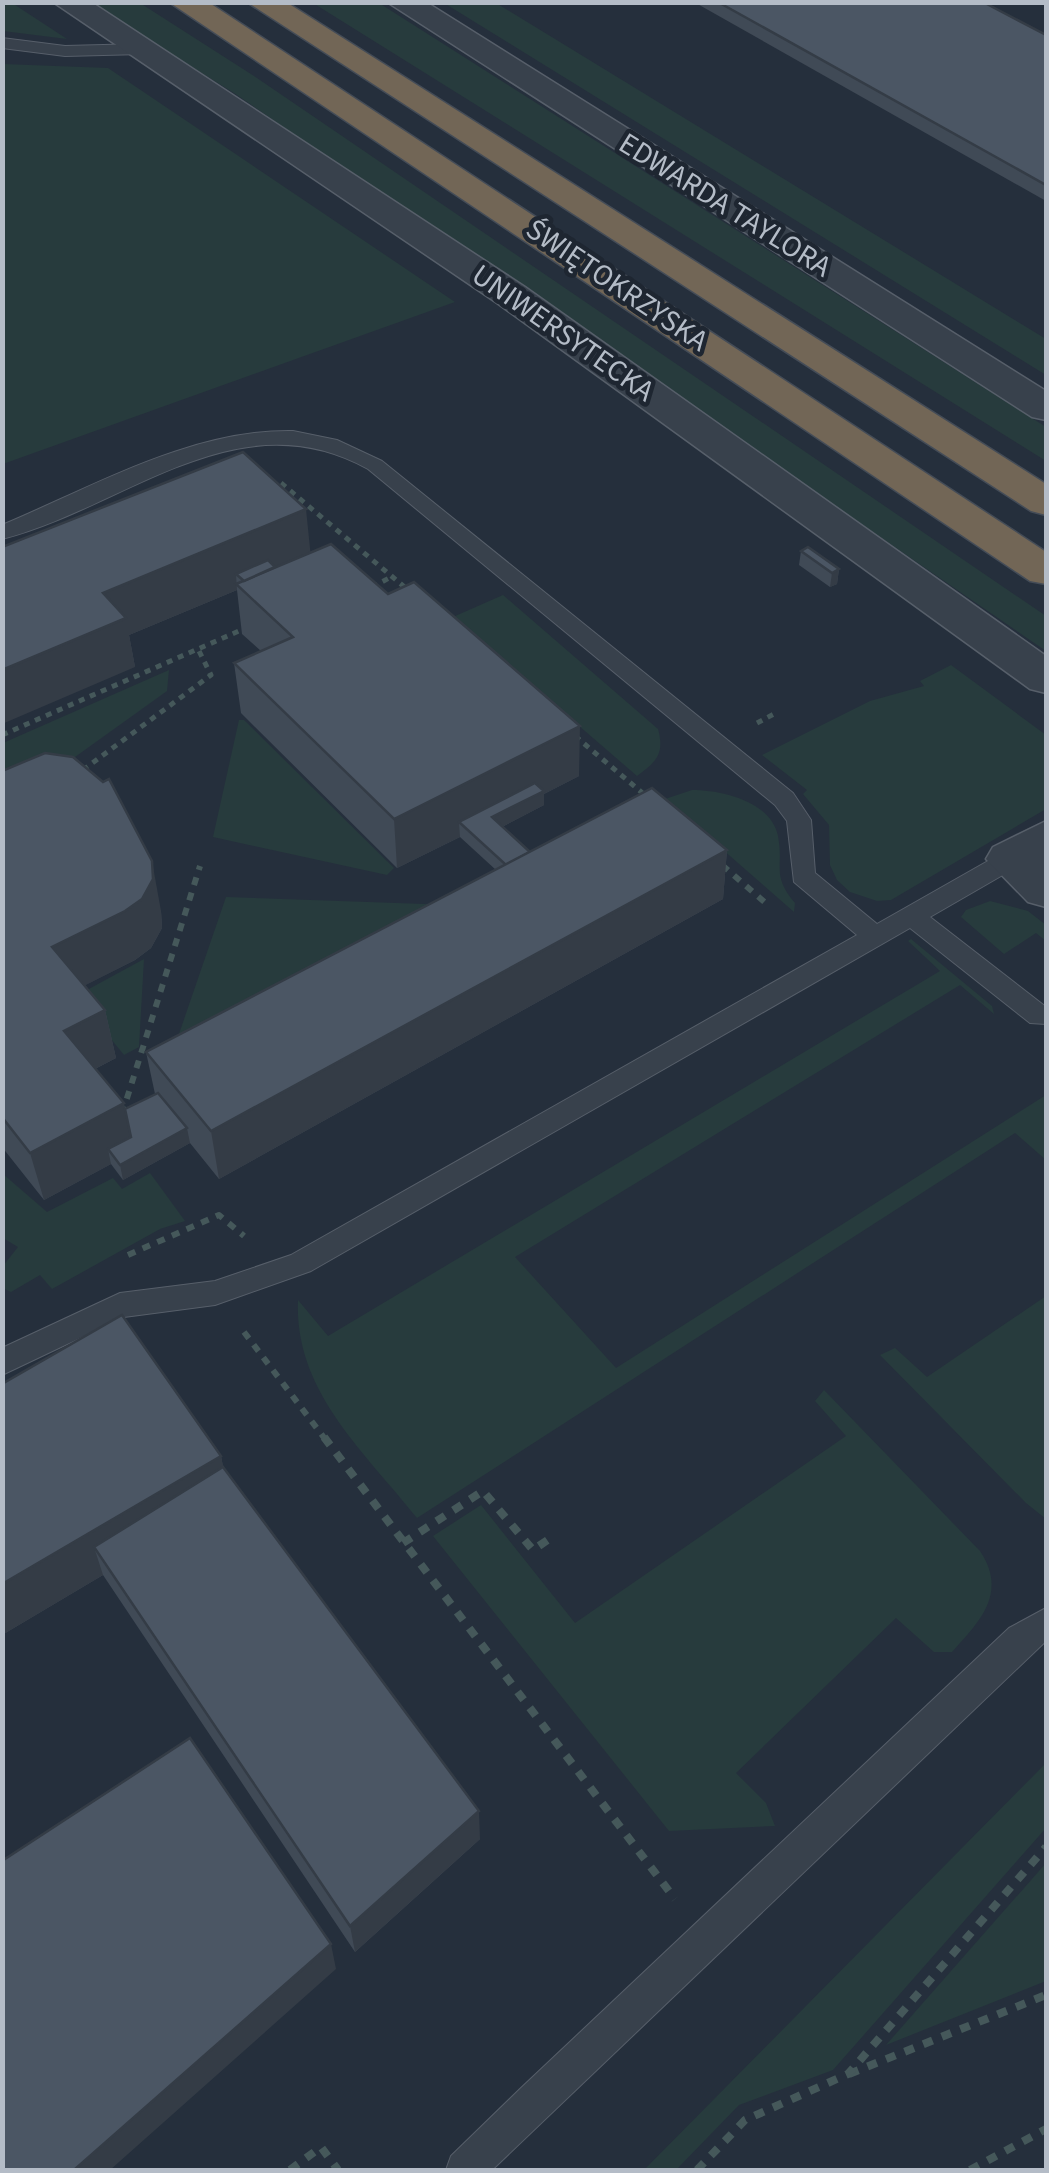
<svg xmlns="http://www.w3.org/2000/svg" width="1049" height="2173" viewBox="0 0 1049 2173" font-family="'Source Sans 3',sans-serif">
<rect width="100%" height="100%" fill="#252f3c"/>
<g fill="#273b3d">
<path d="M3,2l9,1 55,36 -64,-8z"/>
<path d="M88,3h52l114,73 792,540v35l-812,-558z"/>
<path d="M313,3h66l667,424v34z"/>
<path d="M444,3h52l550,336v36z"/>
<path d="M3,64l105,4 347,234 -452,162z"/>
<path d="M503,595l155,134c7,25 -2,33 -21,47l-184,-159z"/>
<path d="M951,665l95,70v74l-155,91 -14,1 -27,-9 -13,-12 -7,-15 -1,-40 -26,-31 4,-4 -45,-35 108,-54 54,-15 -4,-5z"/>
<path d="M169,670l-2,21 -145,104 -19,-4v-48z"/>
<path d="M239,720h5l150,148 -7,7 -174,-38z"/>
<path d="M692,790c29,0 79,11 86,46 6,32 -7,38 17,67l-1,9 -129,-113z"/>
<path d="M226,897l227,8 -295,190z"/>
<path d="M990,901l38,10 18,14v16l-10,-8 -32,21 -43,-37 5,-7z"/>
<path d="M911,939l81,67 2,8 -34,-29 -445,272 101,111 430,-273v65l-31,-27 -598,385c-53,-67 -123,-127 -119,-218l30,36 612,-365 -32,-30z"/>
<path d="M144,959l-5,88 -15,8 -48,-59z"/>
<path d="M150,1173l35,48 -25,8 -108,60 -12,-14 -29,17 -8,-4v-22l15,-19 -15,-9v-64l44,38 66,-34 9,11z"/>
<path d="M1046,1296v223l-20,-16 -146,-148 15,-7 32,29z"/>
<path d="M824,1390l156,161c28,42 0,70 -28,101h-18l-38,-34 -160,155 30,30 9,23 -106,5 -236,-295 48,-31 94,118 271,-187 -31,-35z"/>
<path d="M1046,1763v65l-213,242 -94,35 -63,65h-32z"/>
<path d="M1046,1863v118l-160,64z"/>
</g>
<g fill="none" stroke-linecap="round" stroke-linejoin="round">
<g stroke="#575f6a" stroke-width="2">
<g id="service">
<path d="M2,38l63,8 77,-2 8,5 -8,5 -77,2 -63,-8z"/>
<path d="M293,431l44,9 45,21 411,332 18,27 4,53 62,51 125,-71h18l4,6 -4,6 -90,52 116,90v17l-16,-1 -120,-95 -599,343 -96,34 -91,12 -122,58v-27l118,-55 95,-12 76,-26 566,-320 -63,-53 -7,-61 -12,-16 -407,-336c-131,-73 -243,39 -366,70v-14c91,-38 190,-96 291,-94z"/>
<path d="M1046,1608v33l-554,529h-46l5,-14 69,-67 489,-461z"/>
</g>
</g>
<g stroke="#575f6a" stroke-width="3">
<path id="minor" d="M1046,821v86l-18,-5 -42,-43 7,-12z"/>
</g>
<g stroke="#575f6a" stroke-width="3">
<g id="tertiary">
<path d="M53,2h38l434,285 521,369v37l-16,-4 -533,-386z"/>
<path d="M387,2h39l620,389v29l-14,-3z"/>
</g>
</g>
<g stroke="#444c57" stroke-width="3">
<g id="motorway">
<path d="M169,2h39l838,550v32l-16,-3z"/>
<path d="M247,2h39l760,482v31l-15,-4z"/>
</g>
</g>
<g stroke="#45585a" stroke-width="5" stroke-dasharray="6 6" stroke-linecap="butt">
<path d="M281,483l127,107"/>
<path d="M372,587l21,-11"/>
<path d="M757,723l17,-9"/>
<path d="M2,735l246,-108"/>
<path d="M575,736l71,60"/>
<path d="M83,770l128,-95 -13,-26"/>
</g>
<g stroke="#45585a" stroke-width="6" stroke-dasharray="8 8" stroke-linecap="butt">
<path d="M722,865l47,41"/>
<path d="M122,1114l78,-248"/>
<path d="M128,1255l91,-40 25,21"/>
<path d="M244,1332l81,107"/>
</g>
<g stroke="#45585a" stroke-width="8" stroke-dasharray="10 10" stroke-linecap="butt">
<path d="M324,1437l351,462"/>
<path d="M403,1543l80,-52 50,59 22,-15"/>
<path d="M849,2074l197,-79"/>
<path d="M290,2170l31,-23 17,23"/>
<path d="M697,2170l48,-50 103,-46 198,-227"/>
<path d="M970,2170l76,-41"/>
</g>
<use href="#service" fill="#38414c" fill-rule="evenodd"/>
<use href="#minor" fill="#38414c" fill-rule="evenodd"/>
<use href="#tertiary" fill="#38414c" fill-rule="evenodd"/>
<use href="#motorway" fill="#726656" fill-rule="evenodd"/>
</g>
<g fill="#404a56">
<path d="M694,2h289l63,33v166z"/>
<path d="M2,547l308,5 269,224 -35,18v11l-42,22 28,25 197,-2 -4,49 -504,280 -29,-36 -67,37 -12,-16 -67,36 -42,-53v-376l159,140 1,17 -11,20 -16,12 -50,25 20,25 11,48 -21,11 30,40 30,-15 -9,-42 350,-182 -36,-33 -63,31 -156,-155 -7,-50 27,-12 -19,-17 -5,-44 -108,45 6,32z"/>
<path d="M801,551l38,18 -2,15 -7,3 -31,-22z"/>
<path d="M2,1384l219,72 2,11 257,372 -125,113 -252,-377 -101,60z"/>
</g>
<g fill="#343c46">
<path d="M306,509l5,49 -63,27 -12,-11 1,16 -108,45 6,32 -133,57v-54l101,-77z"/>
<path d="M839,569l-2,15 -7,3 2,-14z"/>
<path d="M580,726l-1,50 -35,18v11l-52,27 -33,-10 1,15 -63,31 -3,-49z"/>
<path d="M727,850l-4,49 -504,280 -8,-48z"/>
<path d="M152,861l9,50 1,17 -11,20 -16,12 -71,36 -12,-49z"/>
<path d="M105,1010l11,48 -41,21 -11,-48z"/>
<path d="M124,1103l10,48 -26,-2 3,15 -67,36 -14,-47z"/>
<path d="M187,1128l3,15 -67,37 -3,-15z"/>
<path d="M221,1456l9,43 -136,48 9,28 -101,60v-51z"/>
<path d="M479,1811l1,28 -125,113 -5,-26z"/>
<path d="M331,1944l5,25 -226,201h-36z"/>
</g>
<g fill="#4b5664" stroke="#343c46" stroke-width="2.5">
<path d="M718,2h265l63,33v150z"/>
<path d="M243,452l63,57 -203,84 23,25 -124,52v-123z"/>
<path d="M331,544l57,50 26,-12 166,144 -186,93 -160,-156 59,-26 -57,-53z"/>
<path d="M808,547l31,22 -7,4 -31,-22z"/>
<path d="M268,560l7,7 -31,14 -8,-7z"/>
<path d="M45,753l28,4 30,25 6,-3 43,82 1,18 -11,20 -17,12 -73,36 53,63 -41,21 60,72 -94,50 -28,-36v-346z"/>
<path d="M535,783l9,8 -52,26 38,35 -24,13 -47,-43z"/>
<path d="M652,788l75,62 -516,281 -65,-79z"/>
<path d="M158,1093l29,35 -67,37 -12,-16 23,-12 -6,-28z"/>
<path d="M122,1315l99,141 -219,128v-200z"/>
<path d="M223,1467l256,344 -129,115 -256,-379z"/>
<path d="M190,1738l141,206 -257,226h-72v-309z"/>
</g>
<g text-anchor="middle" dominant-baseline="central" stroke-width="9" stroke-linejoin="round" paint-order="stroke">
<g font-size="30" fill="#b4bcc7" stroke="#1e2631">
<text transform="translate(725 205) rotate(32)">EDWARDA TAYLORA</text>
<text transform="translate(617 285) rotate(34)">ŚWIĘTOKRZYSKA</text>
<text transform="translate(563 333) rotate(35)">UNIWERSYTECKA</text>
</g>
</g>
<rect width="1049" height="2173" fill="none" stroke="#b4bcc7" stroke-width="10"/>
</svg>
